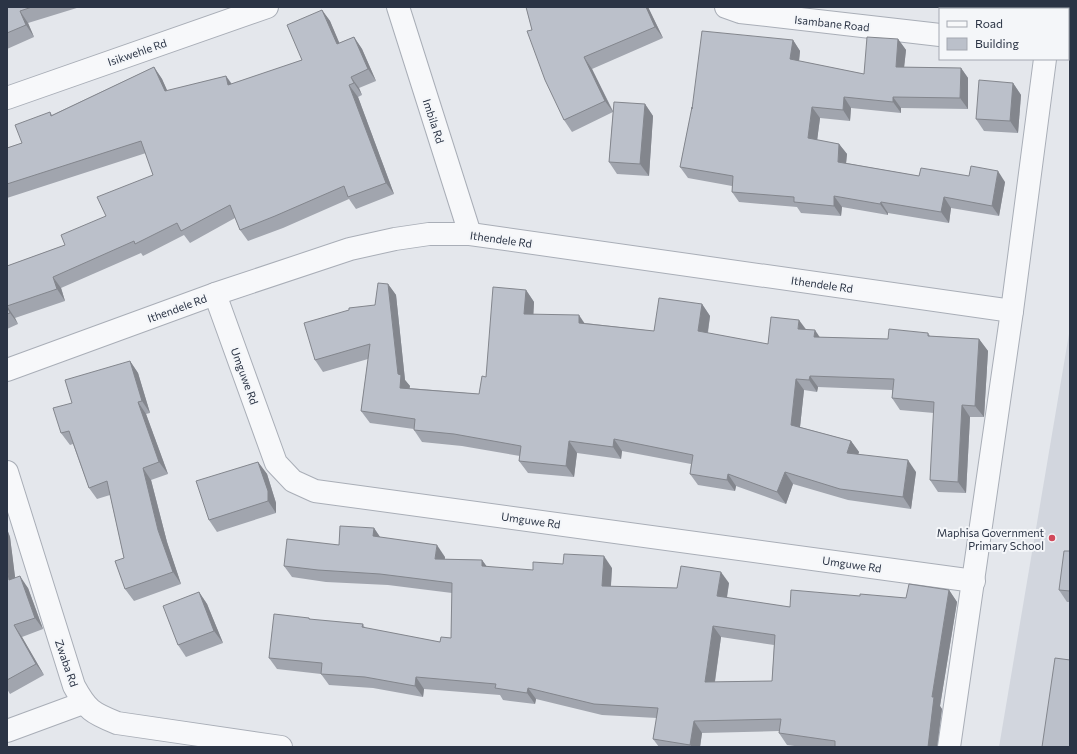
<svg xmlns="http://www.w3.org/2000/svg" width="1077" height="754" viewBox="0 0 1077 754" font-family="Commissioner,sans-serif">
<rect width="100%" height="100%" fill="#e4e7ec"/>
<path fill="#d2d6de" d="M1070,328v419h-71z"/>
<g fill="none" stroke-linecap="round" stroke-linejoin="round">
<g stroke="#a9aeb7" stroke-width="24">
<g id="minor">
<path d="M398,7l72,227"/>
<path d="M726,7l14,5 200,23"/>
<path d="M952,7v2"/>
<path d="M1053,9l1,-2"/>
<path d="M7,98l260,-91"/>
<path d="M215,294l61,169 17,18 22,10 659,90"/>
<path d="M7,370l208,-76 135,-45 45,-10 34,-5h41l542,77"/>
<path d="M7,472l67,214c13,24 18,27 43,37l164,24"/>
<path d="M7,731l76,-28"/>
<path d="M949,747l63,-436 33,-252"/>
</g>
</g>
<use href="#minor" stroke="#f7f8fa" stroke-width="22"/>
</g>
<g fill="#a1a5ae" fill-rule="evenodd">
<path d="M7,7h73l-52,16 6,14 -27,12z"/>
<path d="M526,7h122l15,31 -71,31 21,42 32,-7 8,12 -4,60 -32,-2 -8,-12 4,-50 -41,20 -8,-12 -32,-90z"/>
<path d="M322,10l8,11 9,22 15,-6 8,12 14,32 -17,7 3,7 -4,2 36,97 -38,15 -7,-10 -66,29 -35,13 -8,-11 -5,-12 -45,25 -6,-8 -41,21 -2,-3 -80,35 4,13 -50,17 3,6 -11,5v-63l58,-21 41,-29 47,-41 -7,-22 -139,45v-50l15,-5 28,-31 2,3 102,-48 8,12 5,12 59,-15 6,8 70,-24z"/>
<path d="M898,39l8,11 -2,17 57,1 7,10v31l-67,-1v5l-50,-5 -1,13 -30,-3 -3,22 22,4 8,10 -1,9 73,13h50l36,6 -6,34 -48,-8 -2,15 -61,-10v2l-46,-8 -1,9 -40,-3 -4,-6 -58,-5 -7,-10v-6l-44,-8 -8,-11 12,-59 101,-68 7,11 -1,10 65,13z"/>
<path d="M1013,83l8,12 -3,38 -34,-2 -8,-12z"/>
<path d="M388,284l8,11 9,85 5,6 -1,2 70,6 47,-104 8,12 -1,12 52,9 69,8 48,-27 8,12 -2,17 60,11 38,-15 13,8 69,2 40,-6 2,3 49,3 9,12 -4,66h-14l-4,76 -28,-1 -8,-12 4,-67 -34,-3 -8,-12v-8l-74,-3 -1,5 -13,-2 -4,37 51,14 8,11 -1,2 58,18 -5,37 -63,-9 -55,-16 -7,20 -50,-18 -1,5 -37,-6 -8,-11 1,-10 -69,-13 -1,8 -44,-6 -3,24 -46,-4 -9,-12 1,-5 -58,-10 -40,-4 -8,-12v-1l-44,-6 -9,-12 7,-52 -45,13 -8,-12 60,-55z"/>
<path d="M130,361l8,12 12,40 -4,1 22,60 -17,6 16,62 14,42 -47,17 -9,-12 -1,-31 -14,-63 -13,4 -8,-11 -16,-44 -3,1 -9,-12 11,-30z"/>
<path d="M258,462l9,12 9,29v10l-59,19 -8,-12z"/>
<path d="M374,528l6,9 65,20v2l37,1 5,7 46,3 79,-2 -1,18 66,2 52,-5 -2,15 63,9 70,-11 46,2 43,-8 8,12 -17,104 2,3 -5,38h-135l-15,-2 -8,-12v-2l-77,2 -2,14h-41l-6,-8 4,-21 -55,-3 -66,-16 -1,5 -32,-4 -3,-5 -76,-6 -1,8 -50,-9 -44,-3 -8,-11 -44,-5 -8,-11 40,-40 2,2 52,4 2,4 75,14 11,-4 1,-45 -64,-8 -62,-3 -34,-5 -8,-11 55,-21zM721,637l53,8 -2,36 -57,1z"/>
<path d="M7,529l3,8 5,41 13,10 15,41 -21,8 22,38 -34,19 -3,-5z"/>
<path d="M1070,551v51h-3l-8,-12z"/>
<path d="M199,592l8,12 16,39 -37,14 -8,-12z"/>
</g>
<g fill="#83868d">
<path d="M646,7h2l15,31 -8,-11z"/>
<path d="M322,10l8,11 15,35 -8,-12z"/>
<path d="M20,11l8,12 6,14 -8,-12z"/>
<path d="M354,37l8,12 14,32 -8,-12z"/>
<path d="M898,39l8,11 -3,27 -7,-10z"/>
<path d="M793,40l7,11 -2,19 -8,-11z"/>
<path d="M584,57l8,12 21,43 -8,-11z"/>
<path d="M154,67l8,12 11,24 -8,-12z"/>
<path d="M961,68l7,10v31l-8,-11z"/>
<path d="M226,76l8,12 -6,-3z"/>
<path d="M351,77l8,11 3,7 -8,-12z"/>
<path d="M1013,83l8,12 -3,38 -8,-12z"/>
<path d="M349,85l9,12 36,97 -8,-11z"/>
<path d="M844,97l7,11 -1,13 -7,-11z"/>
<path d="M893,97l8,11v5l-8,-11z"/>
<path d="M645,104l8,12 -4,60 -9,-12z"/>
<path d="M812,107l8,11 -4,31 -8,-11z"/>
<path d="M839,144l8,10 -2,19 -7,-11z"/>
<path d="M998,171l7,11 -6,34 -7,-10z"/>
<path d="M834,196l8,11 -1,9 -7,-10z"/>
<path d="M944,197l7,11 -2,15 -8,-11z"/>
<path d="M881,202l7,11v2l-8,-11z"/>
<path d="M53,277l8,11 4,13 -8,-12z"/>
<path d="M388,284l8,11 9,85 5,6 -2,13 -8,-11 -2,-14z"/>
<path d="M526,290l8,12 -1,23 -9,-11z"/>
<path d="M702,304l8,12 -4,27 -8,-12z"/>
<path d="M7,306l8,12 3,6 -8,-11z"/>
<path d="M579,315l8,12 -8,-4z"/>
<path d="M799,320l9,12 -10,-3z"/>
<path d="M815,330l8,12 -9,-5z"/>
<path d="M979,339l9,12 -4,66 -9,-11z"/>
<path d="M130,361l8,12 12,40 -8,-12z"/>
<path d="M810,376l8,11 -1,5 -8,-12z"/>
<path d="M796,379l8,11 -5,46 -8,-11z"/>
<path d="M138,402l8,12 22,60 -9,-12z"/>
<path d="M962,405l8,12 -4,76 -8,-11z"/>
<path d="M614,439l8,12 -1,8 -8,-12z"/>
<path d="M569,441l8,12 -3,24 -8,-11z"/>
<path d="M851,441l8,11 -4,12 -8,-11z"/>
<path d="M908,460l8,12 -5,37 -8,-12z"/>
<path d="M258,462l9,12 9,29v10l-8,-12z"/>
<path d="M143,468l8,12 16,62 14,42 -8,-12 -15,-42z"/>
<path d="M785,472l8,12 -7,20 -9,-12z"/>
<path d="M728,474l8,12 -1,5 -8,-11z"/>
<path d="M374,528l8,12 -9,-4z"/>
<path d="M7,529l3,8 7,55 -8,-12 -2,-15z"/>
<path d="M437,545l8,12 -2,13 -8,-11z"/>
<path d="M604,556l8,12 -2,29 -8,-11z"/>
<path d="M482,560l8,11 -8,-5z"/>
<path d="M721,572l8,11 -4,25 -8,-12z"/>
<path d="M20,576l8,12 15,41 -8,-11z"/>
<path d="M949,590l8,12 -17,104 2,3 -5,38h-9l4,-50z"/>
<path d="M199,592l8,12 16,39 -9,-12z"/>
<path d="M14,625l8,12 22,38 -8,-11z"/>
<path d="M713,626l8,11 -8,57 -8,-12z"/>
<path d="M416,677l8,12 -1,8 -8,-11z"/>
<path d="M528,688l8,11 -1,5 -8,-11z"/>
<path d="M694,721l8,12 -2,14h-8l-2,-2z"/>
</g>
<g fill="#bbc0ca" stroke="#83868d" fill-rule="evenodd">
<path d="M7,7h25l-12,4 6,14 -19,8z"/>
<path d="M526,7h120l9,20 -71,30 21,44 -41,19 -19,-40 -18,-49 5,-1z"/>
<path d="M322,10l15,34 17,-7 14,32 -17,8 3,6 -5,2 37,98 -38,14 -4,-11 -69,30 -35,14 -10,-25 -49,26 -4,-8 -42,21 -1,-3 -81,36 4,12 -50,17 3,7 -3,1v-48l58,-21 -4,-10 45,-19 -9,-19 56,-22 -12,-34 -134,43v-36l15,-5 -7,-18 35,-13 1,4 103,-49 11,24 61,-15 2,9 74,-25 -15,-35z"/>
<path d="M702,31l91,9 -3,19 74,15 3,-37 31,2 -2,28 65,1 -1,30 -67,-1v5l-49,-5 -1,13 -31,-3 -4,31 31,6 -1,18 81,14 2,-8 48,8 2,-10 27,5 -6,35 -48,-9 -3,15 -60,-10 -1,2 -46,-8v10l-40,-4v-5l-62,-5 1,-16 -53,-9 12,-60v2z"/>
<path d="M979,80l34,3 -3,38 -34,-2z"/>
<path d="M614,102l31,2 -5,60 -31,-2z"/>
<path d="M378,283l10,1 10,90 3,1 -1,13 79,6 3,-18 4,1 7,-90 33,3 -2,24 55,1v8l75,8 5,-33 43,6 -4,27 70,13 3,-27 28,3 -1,9 17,1 -1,7 74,2 1,-10 39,4v3l51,3 -4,67 -13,-1 -4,77 -28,-2 4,-78 -42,-4 2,-19 -84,-3 -1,4 -13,-1 -5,46 60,16 -4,12 61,7 -5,37 -63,-8 -55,-17 -8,20 -49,-18 -1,6 -37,-6 3,-19 -79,-16 -1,8 -44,-6 -3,25 -47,-5 2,-15 -67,-12 -40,-4 1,-11 -54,-8 9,-67 -55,16 -11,-37 45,-13v-2l26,-3z"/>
<path d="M130,361l12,40 -4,1 21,60 -16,6 15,62 15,42 -48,17 -10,-28 9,-3 -17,-77 -18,7 -20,-57 -8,2 -8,-25 19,-5 -7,-23z"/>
<path d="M258,462l10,29v10l-59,19 -13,-39z"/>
<path d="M340,526l34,2 -1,8 64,9 -2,14 47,1v6l51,4v-8l30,2 1,-10 40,2 -2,30 75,2 4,-22 40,6 -4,24 73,11 1,-17 69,6v-2l46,4 3,-14 40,6 -17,107h2l-6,50h-93v-6l-56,-8 2,-14 -87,2 -4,24 -37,-6 5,-31 -64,-4 -66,-16 -1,5 -32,-5 1,-4 -80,-7 -1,9 -50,-9 -44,-3 1,-11 -53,-5 5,-44 35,4v1l54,5 -1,3 78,15 1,-5 10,1 1,-55 -72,-9 -62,-4 -34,-4 3,-27 52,6zM713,626l62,9 -3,46 -67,1z"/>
<path d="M1064,551h6v40l-11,-1z"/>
<path d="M7,565l2,15 11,-4 15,42 -21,7 22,39 -29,16z"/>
<path d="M199,592l15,39 -36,14 -15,-39z"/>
<path d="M1055,658l15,2v87h-28z"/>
</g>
<circle fill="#d1495b" stroke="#f4f6f9" stroke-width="1.5" cx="1052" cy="538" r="4"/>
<g text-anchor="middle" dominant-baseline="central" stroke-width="4" stroke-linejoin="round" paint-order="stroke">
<g font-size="11" fill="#2b3445" stroke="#f4f6f9">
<text transform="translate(832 23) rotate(6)">Isambane Road</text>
<text transform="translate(137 52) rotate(-19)">Isikwehle Rd</text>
<text transform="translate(434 121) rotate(72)">Imbila Rd</text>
<text transform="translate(501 239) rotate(8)">Ithendele Rd</text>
<text transform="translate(822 284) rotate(8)">Ithendele Rd</text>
<text transform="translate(177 308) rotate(-20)">Ithendele Rd</text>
<text transform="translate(245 376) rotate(70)">Umguwe Rd</text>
<text transform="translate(531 520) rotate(8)">Umguwe Rd</text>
<text transform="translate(852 564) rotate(8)">Umguwe Rd</text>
<text transform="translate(67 663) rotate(71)">Zwaba Rd</text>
</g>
<g font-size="11" fill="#2b3445" stroke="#f4f6f9" text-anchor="end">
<text x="1044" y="532">Maphisa Government<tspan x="1044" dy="13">Primary School</tspan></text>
</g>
</g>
<rect width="1077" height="754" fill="none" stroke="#2b3445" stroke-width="16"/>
<rect x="939" y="8" width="130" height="52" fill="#f4f6f9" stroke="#a4a8b1"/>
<rect x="947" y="21" width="20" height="6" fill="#f7f8fa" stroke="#a4a8b1"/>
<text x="975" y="28" font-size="12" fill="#2b3445">Road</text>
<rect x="947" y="38" width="20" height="12" fill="#bbc0ca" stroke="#a4a8b1"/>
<text x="975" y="48" font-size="12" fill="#2b3445">Building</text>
</svg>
